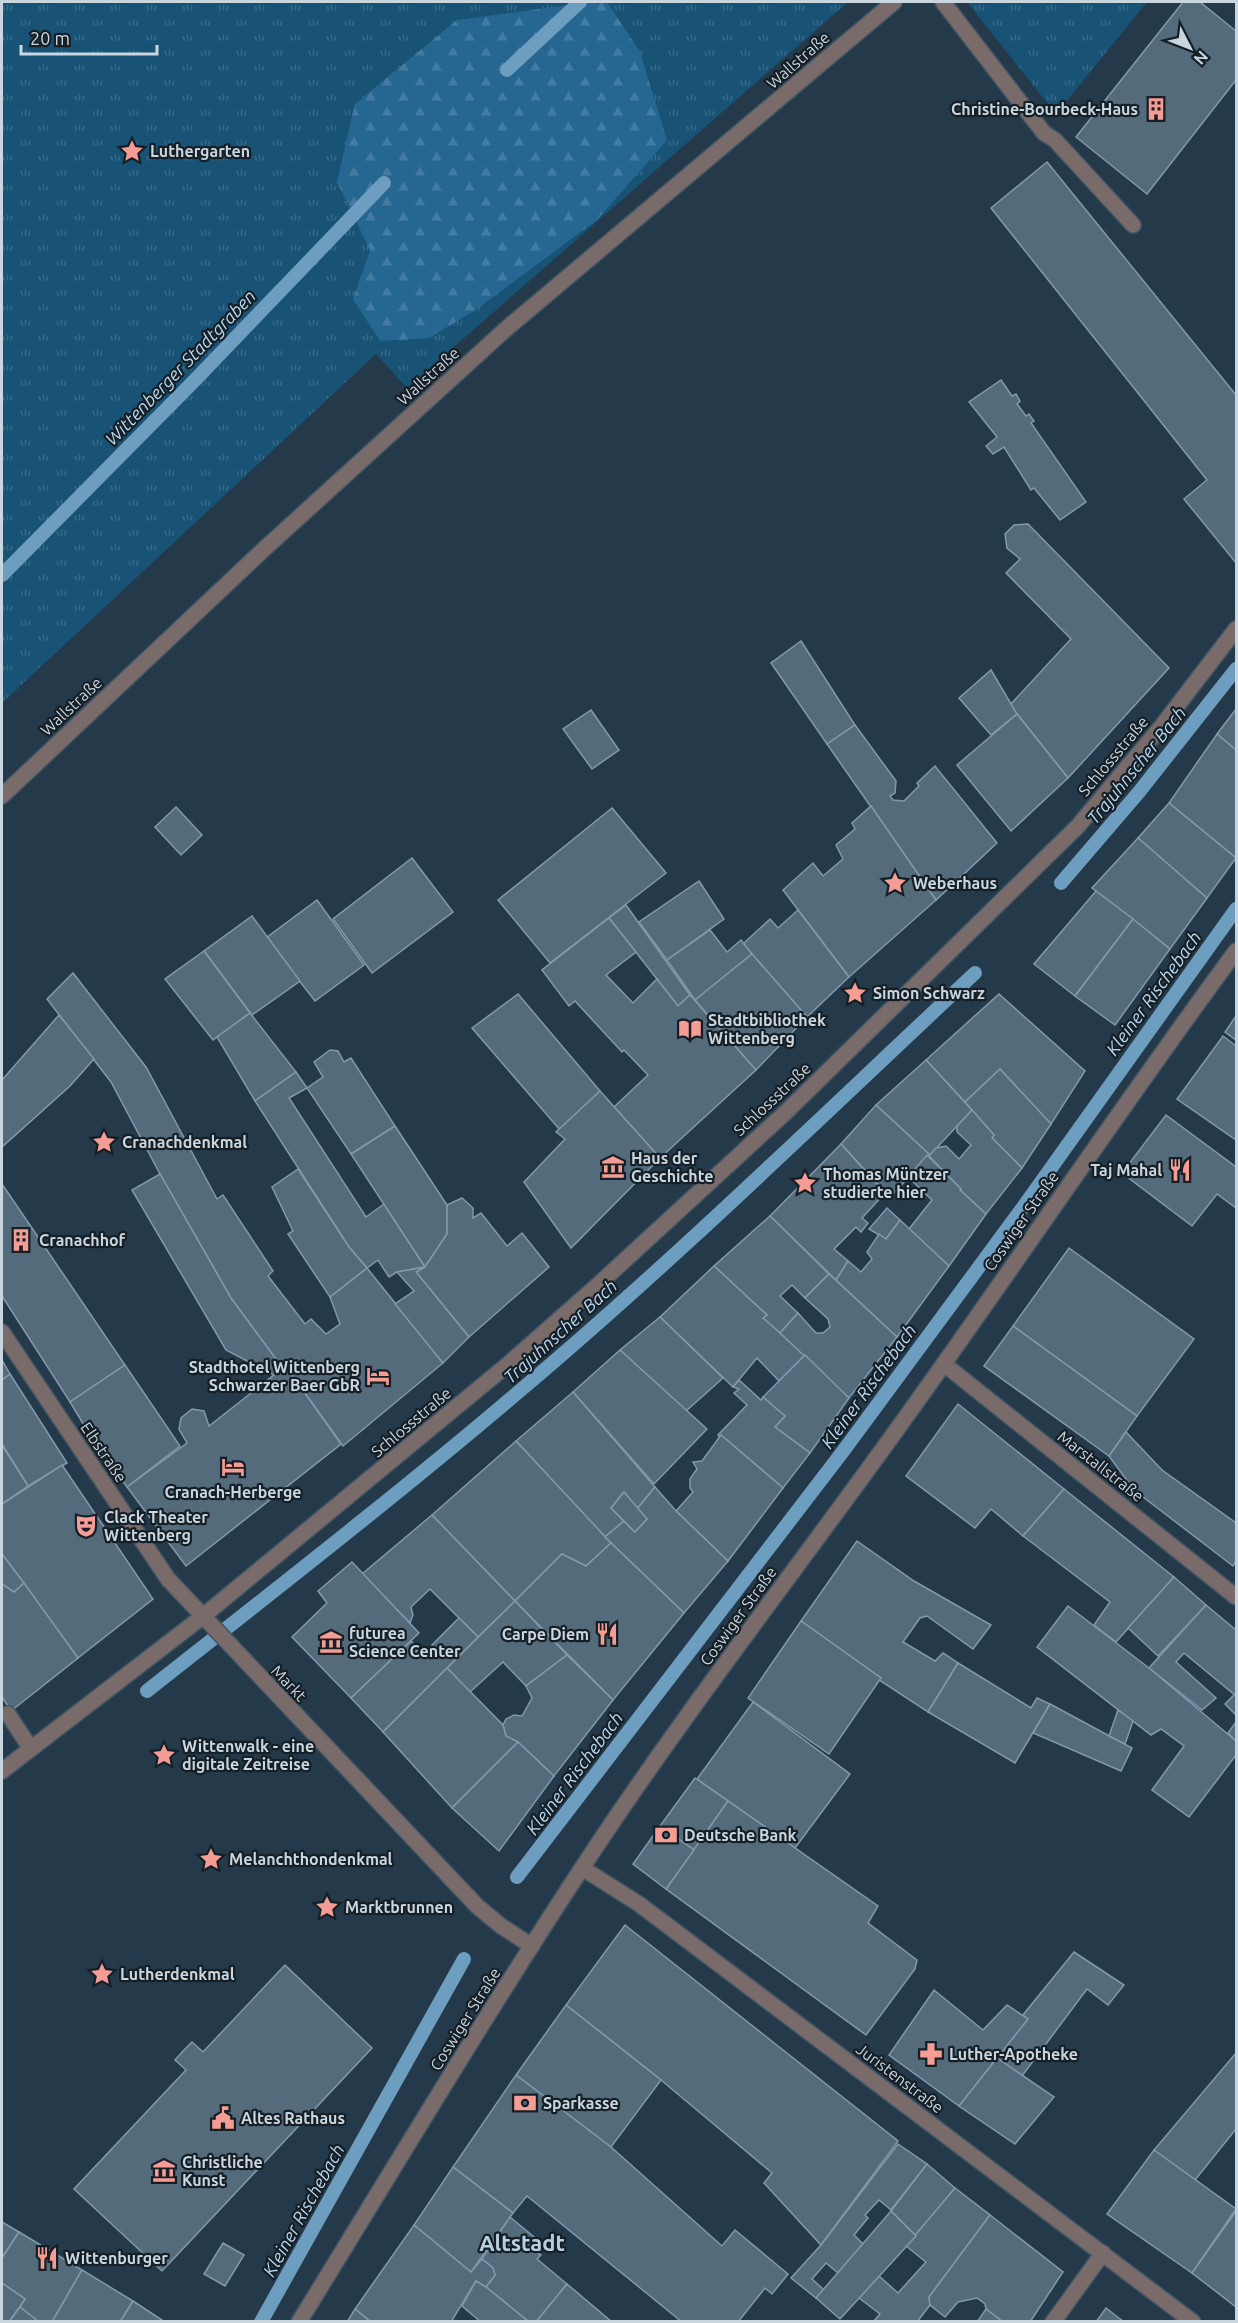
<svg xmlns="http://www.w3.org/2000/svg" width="1238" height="2323" viewBox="0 0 1238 2323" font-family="Ubuntu,sans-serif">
<defs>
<pattern id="grass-tufts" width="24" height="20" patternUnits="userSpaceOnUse" patternTransform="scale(1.5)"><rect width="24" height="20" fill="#185275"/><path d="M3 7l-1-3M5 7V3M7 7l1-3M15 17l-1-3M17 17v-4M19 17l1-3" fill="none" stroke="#386a88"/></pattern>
<pattern id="forest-firs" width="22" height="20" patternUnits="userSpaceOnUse" patternTransform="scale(1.5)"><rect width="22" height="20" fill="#256791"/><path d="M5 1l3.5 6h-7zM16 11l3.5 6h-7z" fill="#437ca0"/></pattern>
</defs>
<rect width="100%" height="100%" fill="#243949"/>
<g fill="url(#grass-tufts)">
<path d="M2,2h846l-441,386 -31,-34 -374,349z"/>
<path d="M967,2h180l-91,112z"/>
</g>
<path fill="url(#forest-firs)" d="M591,2h16l33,50 27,88 -70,80 -120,89 -48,29 -49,3 -27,-42 17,-49 -33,-68 18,-78 102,-84z"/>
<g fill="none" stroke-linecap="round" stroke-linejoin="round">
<g stroke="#6d9ebf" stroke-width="14">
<path d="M507,70l73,-68"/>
<path d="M2,575l192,-194 190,-198"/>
<path d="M1061,883l78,-91 97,-123"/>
<path d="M147,1691c124,-98 249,-195 369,-297 159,-134 308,-280 459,-421"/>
<path d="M517,1877l327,-427 177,-240 215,-301"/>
<path d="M261,2322l203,-363"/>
</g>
</g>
<g fill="#546b7c" stroke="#819aac" stroke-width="1.5">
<path d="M1183,2h17l36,29v49l-89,114 -71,-57z"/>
<path d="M1047,162l189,233v168l-52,-64 23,-19 -216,-272z"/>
<path d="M1001,380l11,16 4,-2 4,7 -3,3 9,12 3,-2 5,7 -3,2 55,79 -26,18 -26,-32 -3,2 -27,-43 -11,7 -7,-8 11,-9 -28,-35z"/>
<path d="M1028,524l141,144 -101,110 -58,-73 61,-66 -65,-66 14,-14 -13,-11 -2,-14 9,-9z"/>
<path d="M801,641l54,84 -28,19 -56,-81z"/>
<path d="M991,670l26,44 -26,21 -32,-37z"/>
<path d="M1236,709v41l-19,-16z"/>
<path d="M591,710l28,40 -27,19 -29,-40z"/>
<path d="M1017,714l51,64 -57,53 -54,-66z"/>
<path d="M855,725l41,56 -1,12 -5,3 3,4 11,1 15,-15 -2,-3 18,-17 62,77 -61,57 -109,-156z"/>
<path d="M1217,734l19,16v108l-67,-55z"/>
<path d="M1169,803l67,55 -29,40 -69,-60z"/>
<path d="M871,806l65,94 -87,77 -66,-87 30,-27 10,13 20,-17 -7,-14 19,-16 -3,-6z"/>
<path d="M176,807l26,28 -21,20 -26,-28z"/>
<path d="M612,808l54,65 -116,90 -52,-63z"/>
<path d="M1138,838l69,60 -37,51 -78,-61z"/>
<path d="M412,858l41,54 -81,61 -39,-54z"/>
<path d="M699,881l25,38 -57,41 -28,-38z"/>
<path d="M1096,891l37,28 -58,77 -41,-32z"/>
<path d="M317,900l47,65 -49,36 -49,-63z"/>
<path d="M626,905l64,90 -12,11 -69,-88z"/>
<path d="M798,910l51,67 -42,40 -64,-73 27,-25 8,9z"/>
<path d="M252,916l48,65 -48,34 -48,-64z"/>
<path d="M609,918l27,34 -30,23 27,28 24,-24 21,27 12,-11 66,75 -96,88 -46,-51 34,-32 -24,-25 -2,2 -47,-51 -6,5 -27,-36z"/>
<path d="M1133,919l37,30 -55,76 -40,-29z"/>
<path d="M710,930l17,22 14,-12 11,14 -57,46 -28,-40z"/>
<path d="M204,951l46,62 -37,27 -48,-61z"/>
<path d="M752,954l55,63 -51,53 -61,-70z"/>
<path d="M73,973l73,94 71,132 6,-4 50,76 -5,5 37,48 6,-5 15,15 14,-10 -10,-27 37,-29 76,95 -100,83 -56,-78 -3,2 -53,-72 -71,-124 -49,-92 -64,-83z"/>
<path d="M518,994l82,97 -40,39 -88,-102z"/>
<path d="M999,994l86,77 -34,53 -51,-55 -35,33 -39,-42z"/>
<path d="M250,1013l46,59 -41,29 -38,-64z"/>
<path d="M59,1015l35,44 -24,27 -68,61v-67z"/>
<path d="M1236,1016v24l-11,-8z"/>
<path d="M1223,1036l13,10v94l-59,-41z"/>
<path d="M330,1050l8,1 6,11 7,-4 44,68 -44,28 -44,-66 16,-11 -9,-15z"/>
<path d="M926,1060l46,50 -42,45 -54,-50z"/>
<path d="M1000,1069l51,55 -29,44 -30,-30 2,-3 -29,-33z"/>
<path d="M296,1072l11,16 -18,10 77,119 18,-13 41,63 -28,5 -8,5 -11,-17 -11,8 -18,-21 -94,-146z"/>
<path d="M600,1091l60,67 -89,90 -47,-66 41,-43 -9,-7z"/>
<path d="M876,1105l54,50 -40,42 -49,-53z"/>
<path d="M972,1110l22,25 -2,3 30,30 -36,46 -26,-24 1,-1 -32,-33 7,-8 10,-2 13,13 12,-14 -14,-13v-6z"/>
<path d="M1166,1115l70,52v41l-19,-14 -25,32 -70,-53z"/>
<path d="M395,1126l52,79v29l-22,33 -74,-113z"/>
<path d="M841,1144l44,49 -23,25 6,5 -7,9 -5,-5 -22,22 14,12 -12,19 -66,-64z"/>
<path d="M927,1155l34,34 -1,1 26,24 -37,52 -40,-37 23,-29 -24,-23z"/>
<path d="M298,1169l51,78 18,21 -37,29 -42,-63 5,-3 -21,-44z"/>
<path d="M160,1174l71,124 53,72 -10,5 -48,-25 -94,-160z"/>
<path d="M2,1184l123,181 -55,37 -68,-106z"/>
<path d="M462,1198l11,10v10l8,-5 26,33 15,-13 27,34 -80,70 -53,-65 9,-5 22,-33v-29z"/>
<path d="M887,1208l13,12 -14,19 -17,-10z"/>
<path d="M770,1216l59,58 -24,24 -13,-13 -12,11 18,17 -18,20 -17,-15 4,-3 -53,-49z"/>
<path d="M900,1220l49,46 -52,71 -61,-57 12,-19 13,11 11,-13 -5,-7 12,-18 7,5z"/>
<path d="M1069,1248l125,91 -57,77 -124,-90z"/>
<path d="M714,1266l53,49 -4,3 42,37 -26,26 -22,-23 -24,29 -73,-70z"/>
<path d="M425,1267l-9,5 53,65 -26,26 -48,-59 19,-13 -17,-19z"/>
<path d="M829,1274l68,63 -48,61 -69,-65 18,-20 18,20h7l7,-6 -2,-8 -23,-21z"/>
<path d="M660,1317l63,61 -37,33 -66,-61z"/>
<path d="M1013,1326l124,90 -28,40 -125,-90z"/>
<path d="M620,1350l87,79 -53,55 -81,-92z"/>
<path d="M805,1355l44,43 -39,55 -35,-26 10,-11 -22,-19z"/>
<path d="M2,1360l8,14 -8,6z"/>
<path d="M125,1365l55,81 -53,41 -31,-42 -26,-43z"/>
<path d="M287,1368l54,76 -155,122 -59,-79 60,-44 -8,-14 2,-11 11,-9 12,2 5,15 65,-51z"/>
<path d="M10,1374l57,89 -39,23 -26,-42v-64z"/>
<path d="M739,1380l22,20 2,-3 22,19 -10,11 35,26 -27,35 -62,-53 -2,2 -1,-2 29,-30 -13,-12 5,-4 -6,-2z"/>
<path d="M573,1392l82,95 -18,22 -13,-17 -13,16 13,13 -19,16 -89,-96z"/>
<path d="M958,1404l106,85 -41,47 -32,-27 -16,19 -69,-52z"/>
<path d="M1126,1432l36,38 74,53v38l-3,5 -99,-76 -25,-34z"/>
<path d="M721,1435l62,53 -55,73 -52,-50 17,-19 -3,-4v-9l7,-10 -4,-7 9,-1z"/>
<path d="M516,1441l95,102 -25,23 -24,-12 -47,47 -83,-86z"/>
<path d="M2,1445l26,41 -26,18z"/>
<path d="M62,1465l91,134 -75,59 -76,-104v-50z"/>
<path d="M655,1487l21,24 52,50 -44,52 -79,-76 19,-16 11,11 12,-13 -10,-10z"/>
<path d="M1064,1489l110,88 -58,65 -22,-17 16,-23 -87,-66z"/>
<path d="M624,1492l23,27 -12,13 -24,-24z"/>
<path d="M432,1515l83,86 -37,36 -48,-48 -19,18 2,8 -3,8 -48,-49z"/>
<path d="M857,1541l57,40 77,44 -18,24 -46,-33 -7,2 -17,24 32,19 8,-8 15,10 -30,49 -49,-32 2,-2 -80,-57z"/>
<path d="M611,1543l73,70 -71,87 -98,-99 47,-47 24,12z"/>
<path d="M2,1554l22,29 -10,9 -12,-8z"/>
<path d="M352,1562l67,71 -68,65 -59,-61 35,-34 -9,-12z"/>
<path d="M1174,1577l32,28 -48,51 -30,-28z"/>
<path d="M24,1583l54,75 -67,53 -9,-14v-113l12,8z"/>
<path d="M515,1601l52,54 -41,31 -23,-24 -33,30 -23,-24z"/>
<path d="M1206,1605l30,25v63l-1,2 -51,-42 -8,9 40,36 -14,12 -53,-42z"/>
<path d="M1068,1606l81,62 87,73v14l-47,62 -37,-27 32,-44 -23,-17 -10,6 -114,-88z"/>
<path d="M459,1618l19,19 -95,95 -32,-34 60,-57 8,8 -3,3 4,5 13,1 -1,-13z"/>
<path d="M801,1621l80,57 -52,76 -81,-56z"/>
<path d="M567,1655l46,45 -59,76 -36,-34 -12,-6 -3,-11 3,-6 8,-4 8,1 10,-18 -6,-12z"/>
<path d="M958,1663l73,45 6,-10 13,6 -35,59 -87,-51z"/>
<path d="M447,1668l56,57 3,11 12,6 -66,66 -69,-76z"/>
<path d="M1236,1693v22l-11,-11z"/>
<path d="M753,1702l97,72 -55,74 -98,-69z"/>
<path d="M1050,1704l82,44 -11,23 -88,-38z"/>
<path d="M1118,1710l15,11 -8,23 -16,-8z"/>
<path d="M1236,1722v19l-8,-8z"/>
<path d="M518,1742l36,34 -55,75 -47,-43z"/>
<path d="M695,1778l33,23 -34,49 -34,-24z"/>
<path d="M728,1801l150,105 -10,17 49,37 -2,9 -49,66 -200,-146z"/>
<path d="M660,1826l34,24 -28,39 -33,-25z"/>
<path d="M625,1925l273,216 -77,104 -57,-62 8,-10 -111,-93 -95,-75z"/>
<path d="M1074,1952l50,33 -16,20 -21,-16 -65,87 -25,-18 31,-39 -5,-4z"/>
<path d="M285,1965l87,83 -210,223 -88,-82 112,-119 -11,-10 9,-10 8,-8 11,10z"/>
<path d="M934,1990l49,40 24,-25 21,14 -69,87 -70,-51z"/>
<path d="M566,2005l95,75 -50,67 -95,-72z"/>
<path d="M1236,2053v76l-41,51 -41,-30z"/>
<path d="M997,2058l57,39 -39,47 -56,-38z"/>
<path d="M516,2075l95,72 111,99 13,-16 53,44 -16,20 -7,-6 -27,34h-56l-155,-126 -14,17 -60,-46z"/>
<path d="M898,2144l29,20 -36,46 -12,-10 -14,15 3,3 -14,17 9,9 -25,29 -12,-10 -14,16 12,11 -8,8 -25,-20 30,-33z"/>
<path d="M1154,2150l82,59 -44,64 -85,-59z"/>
<path d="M927,2164l28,24 -39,48 -25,-25z"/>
<path d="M453,2167l60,46 -42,59 -57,-47z"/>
<path d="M955,2188l35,27 -61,82 1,8 -13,17h-44l7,-8 -21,-16 20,-22 19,17 28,-31 -20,-16z"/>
<path d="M891,2211l25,25 -76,83 -24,-21z"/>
<path d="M1236,2211v96l-44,-34z"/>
<path d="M990,2215l73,57 -33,50h-27l-17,-13 -1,-5 -8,-6 -19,4 -13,15 -15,-12 -1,-8z"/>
<path d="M510,2217l29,24 -7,9 9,5 -4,4 30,25 -31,38h-7l-43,-35 9,-12 -2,-7 -11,-9z"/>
<path d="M2,2222l17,10 -17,26z"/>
<path d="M414,2225l57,47 11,-13 11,9 2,7 -9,12 -10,-6 -25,41h-80l-16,-13z"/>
<path d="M19,2232l63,38 -30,52h-13l-19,-15 5,-8 -23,-16v-25z"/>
<path d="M223,2243l21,12 -19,31 -21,-12z"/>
<path d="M82,2270l51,31 -13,21h-68z"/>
<path d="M476,2281l10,6 43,35h-48l-19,-16z"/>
<path d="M2,2283l23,16 -16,23h-7z"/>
<path d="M567,2284l45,38h-76z"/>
<path d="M133,2301l32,21h-45z"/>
<path d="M20,2307l19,15h-30z"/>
<path d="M1106,2308l18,14h-28z"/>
<path d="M355,2309l16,13h-24z"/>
<path d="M986,2309l17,13h-26z"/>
</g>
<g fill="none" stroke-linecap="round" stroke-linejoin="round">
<g stroke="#425564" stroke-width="18">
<g id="minor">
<path d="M943,2l101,131 11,7 78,85"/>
<path d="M2,796l260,-245 244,-222 388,-327"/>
<path d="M2,1332l166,247 309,327 24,20 31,20"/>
<path d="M944,1364l292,233"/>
<path d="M8,1714l23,35"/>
<path d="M2,1771l200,-154 304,-251 94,-83 185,-170 293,-287 83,-99 75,-98"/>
<path d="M582,1868l57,36 554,418"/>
<path d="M299,2322c94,-152 185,-305 283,-454 99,-151 211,-294 316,-440 114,-158 222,-320 338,-477"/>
<path d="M1053,2322l50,-69"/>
</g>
</g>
<use href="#minor" stroke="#786b69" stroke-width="15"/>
</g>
<defs>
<g id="building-bare" transform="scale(1.8)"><path d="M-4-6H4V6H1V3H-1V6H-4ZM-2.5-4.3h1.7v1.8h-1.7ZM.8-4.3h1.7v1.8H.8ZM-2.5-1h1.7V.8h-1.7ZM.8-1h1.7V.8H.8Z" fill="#f59c94" stroke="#161f26" stroke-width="2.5" paint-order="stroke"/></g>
<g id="sight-bare" transform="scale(1.8)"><path d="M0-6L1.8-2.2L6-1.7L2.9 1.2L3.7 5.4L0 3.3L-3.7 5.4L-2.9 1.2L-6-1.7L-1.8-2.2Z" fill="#f59c94" stroke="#161f26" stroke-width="2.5" paint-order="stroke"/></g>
<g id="library-bare" transform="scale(1.8)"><path d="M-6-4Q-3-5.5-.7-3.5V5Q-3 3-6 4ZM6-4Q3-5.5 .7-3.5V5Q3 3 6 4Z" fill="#f59c94" stroke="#161f26" stroke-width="2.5" paint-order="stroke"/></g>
<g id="museum-bare" transform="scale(1.8)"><path d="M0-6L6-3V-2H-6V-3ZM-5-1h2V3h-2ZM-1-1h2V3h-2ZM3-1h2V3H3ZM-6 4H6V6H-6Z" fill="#f59c94" stroke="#161f26" stroke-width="2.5" paint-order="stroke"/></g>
<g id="restaurant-bare" transform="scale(1.8)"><path d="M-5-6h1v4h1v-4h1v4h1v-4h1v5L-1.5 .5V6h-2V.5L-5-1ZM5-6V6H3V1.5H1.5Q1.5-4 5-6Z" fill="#f59c94" stroke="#161f26" stroke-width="2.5" paint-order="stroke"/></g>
<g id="hotel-bare" transform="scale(1.8)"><path d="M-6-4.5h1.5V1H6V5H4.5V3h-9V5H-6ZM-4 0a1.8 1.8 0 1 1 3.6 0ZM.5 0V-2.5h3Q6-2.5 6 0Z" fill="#f59c94" stroke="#161f26" stroke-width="2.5" paint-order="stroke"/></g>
<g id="theatre-bare" transform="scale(1.8)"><path d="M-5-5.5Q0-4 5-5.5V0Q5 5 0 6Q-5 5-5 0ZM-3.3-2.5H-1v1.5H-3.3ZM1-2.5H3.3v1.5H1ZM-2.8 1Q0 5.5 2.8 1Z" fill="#f59c94" stroke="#161f26" stroke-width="2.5" paint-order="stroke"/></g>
<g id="bank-bare" transform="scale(1.8)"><path d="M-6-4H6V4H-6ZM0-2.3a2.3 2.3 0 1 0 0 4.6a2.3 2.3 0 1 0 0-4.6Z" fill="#f59c94" stroke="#161f26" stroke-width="2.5" paint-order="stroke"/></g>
<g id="pharmacy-bare" transform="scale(1.8)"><path d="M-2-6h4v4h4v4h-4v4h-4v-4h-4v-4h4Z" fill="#f59c94" stroke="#161f26" stroke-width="2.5" paint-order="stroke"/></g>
<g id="civic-bare" transform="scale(1.8)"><path d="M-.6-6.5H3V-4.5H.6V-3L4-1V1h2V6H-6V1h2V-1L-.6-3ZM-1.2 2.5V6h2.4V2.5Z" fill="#f59c94" stroke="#161f26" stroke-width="2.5" paint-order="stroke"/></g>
</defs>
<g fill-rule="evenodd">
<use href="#building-bare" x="1156" y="109"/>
<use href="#sight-bare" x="132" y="151"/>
<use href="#sight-bare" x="895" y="883"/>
<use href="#sight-bare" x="855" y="993"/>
<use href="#library-bare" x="690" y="1029"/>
<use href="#sight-bare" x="104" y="1142"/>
<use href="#museum-bare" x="613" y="1167"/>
<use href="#restaurant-bare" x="1180" y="1170"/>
<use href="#sight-bare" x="805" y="1183"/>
<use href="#building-bare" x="21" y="1240"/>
<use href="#hotel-bare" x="378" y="1376"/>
<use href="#hotel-bare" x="233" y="1467"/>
<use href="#theatre-bare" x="86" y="1526"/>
<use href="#restaurant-bare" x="607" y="1634"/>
<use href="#museum-bare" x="331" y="1642"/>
<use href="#sight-bare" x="164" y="1755"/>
<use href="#bank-bare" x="666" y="1835"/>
<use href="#sight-bare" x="211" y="1859"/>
<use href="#sight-bare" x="327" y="1907"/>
<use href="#sight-bare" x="102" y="1974"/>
<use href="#pharmacy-bare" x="931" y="2054"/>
<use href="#bank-bare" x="525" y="2103"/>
<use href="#civic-bare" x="223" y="2118"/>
<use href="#museum-bare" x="164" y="2171"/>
<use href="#restaurant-bare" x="47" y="2258"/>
</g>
<g text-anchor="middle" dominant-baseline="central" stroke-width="4.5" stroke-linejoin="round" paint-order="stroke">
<g font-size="16" fill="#c9d5df" stroke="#161f26">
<text transform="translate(798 60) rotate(-41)">Wallstraße</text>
<text transform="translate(428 376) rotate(-42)">Wallstraße</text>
<text transform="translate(71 706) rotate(-43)">Wallstraße</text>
<text transform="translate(1113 756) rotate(-50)">Schlossstraße</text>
<text transform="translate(772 1099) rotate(-43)">Schlossstraße</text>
<text transform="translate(1021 1221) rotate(-55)">Coswiger Straße</text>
<text transform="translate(411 1422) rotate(-40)">Schlossstraße</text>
<text transform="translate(104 1452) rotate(56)">Elbstraße</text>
<text transform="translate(1101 1466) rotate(38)">Marstallstraße</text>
<text transform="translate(738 1616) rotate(-54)">Coswiger Straße</text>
<text transform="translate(289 1683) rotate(46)">Markt</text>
<text transform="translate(465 2019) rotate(-58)">Coswiger Straße</text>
<text transform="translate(900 2078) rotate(37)">Juristenstraße</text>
</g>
<g font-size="16" font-weight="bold" fill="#c9d5df" stroke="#161f26" text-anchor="start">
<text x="1138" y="109" text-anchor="end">Christine-Bourbeck-Haus</text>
<text x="150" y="151">Luthergarten</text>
<text x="913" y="883">Weberhaus</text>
<text x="873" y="993">Simon Schwarz</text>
<text x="708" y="1020">Stadtbibliothek<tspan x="708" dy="18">Wittenberg</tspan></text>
<text x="122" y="1142">Cranachdenkmal</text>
<text x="631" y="1158">Haus der<tspan x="631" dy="18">Geschichte</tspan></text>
<text x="1162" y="1170" text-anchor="end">Taj Mahal</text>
<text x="823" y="1174">Thomas Müntzer<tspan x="823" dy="18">studierte hier</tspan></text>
<text x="39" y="1240">Cranachhof</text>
<text x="360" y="1367" text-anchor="end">Stadthotel Wittenberg<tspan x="360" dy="18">Schwarzer Baer GbR</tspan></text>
<text x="233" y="1492" text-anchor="middle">Cranach-Herberge</text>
<text x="104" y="1517">Clack Theater<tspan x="104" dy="18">Wittenberg</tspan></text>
<text x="349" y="1633">futurea<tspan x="349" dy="18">Science Center</tspan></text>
<text x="589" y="1634" text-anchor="end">Carpe Diem</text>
<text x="182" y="1746">Wittenwalk - eine<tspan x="182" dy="18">digitale Zeitreise</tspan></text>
<text x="684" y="1835">Deutsche Bank</text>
<text x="229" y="1859">Melanchthondenkmal</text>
<text x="345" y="1907">Marktbrunnen</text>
<text x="120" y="1974">Lutherdenkmal</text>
<text x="949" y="2054">Luther-Apotheke</text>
<text x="543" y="2103">Sparkasse</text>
<text x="241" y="2118">Altes Rathaus</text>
<text x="182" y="2162">Christliche<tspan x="182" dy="18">Kunst</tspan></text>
<text x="65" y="2258">Wittenburger</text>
</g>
<g font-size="18" font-style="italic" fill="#b8d9f2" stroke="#161f26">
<text transform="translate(180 367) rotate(-46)">Wittenberger Stadtgraben</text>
<text transform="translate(1136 765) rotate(-51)">Trajuhnscher Bach</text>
<text transform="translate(1153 993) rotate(-54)">Kleiner Rischebach</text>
<text transform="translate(560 1331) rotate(-42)">Trajuhnscher Bach</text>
<text transform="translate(868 1386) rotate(-54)">Kleiner Rischebach</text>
<text transform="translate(574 1773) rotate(-53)">Kleiner Rischebach</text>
<text transform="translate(303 2210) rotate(-61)">Kleiner Rischebach</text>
</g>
<g font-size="22" font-weight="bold" fill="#b7d1e4" stroke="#161f26">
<text x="522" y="2242">Altstadt</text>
</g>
</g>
<rect width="1238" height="2323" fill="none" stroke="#c9d5df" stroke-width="6"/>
<g transform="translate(1190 48) rotate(132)" stroke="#161f26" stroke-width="4.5" paint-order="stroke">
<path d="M0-4.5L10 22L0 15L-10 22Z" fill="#c9d5df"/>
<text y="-9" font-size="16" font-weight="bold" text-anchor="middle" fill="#c9d5df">N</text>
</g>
<path d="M21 45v9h136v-9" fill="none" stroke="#c9d5df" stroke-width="3"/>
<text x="30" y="45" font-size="18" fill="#c9d5df" stroke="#161f26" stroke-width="4.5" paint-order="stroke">20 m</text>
</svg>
